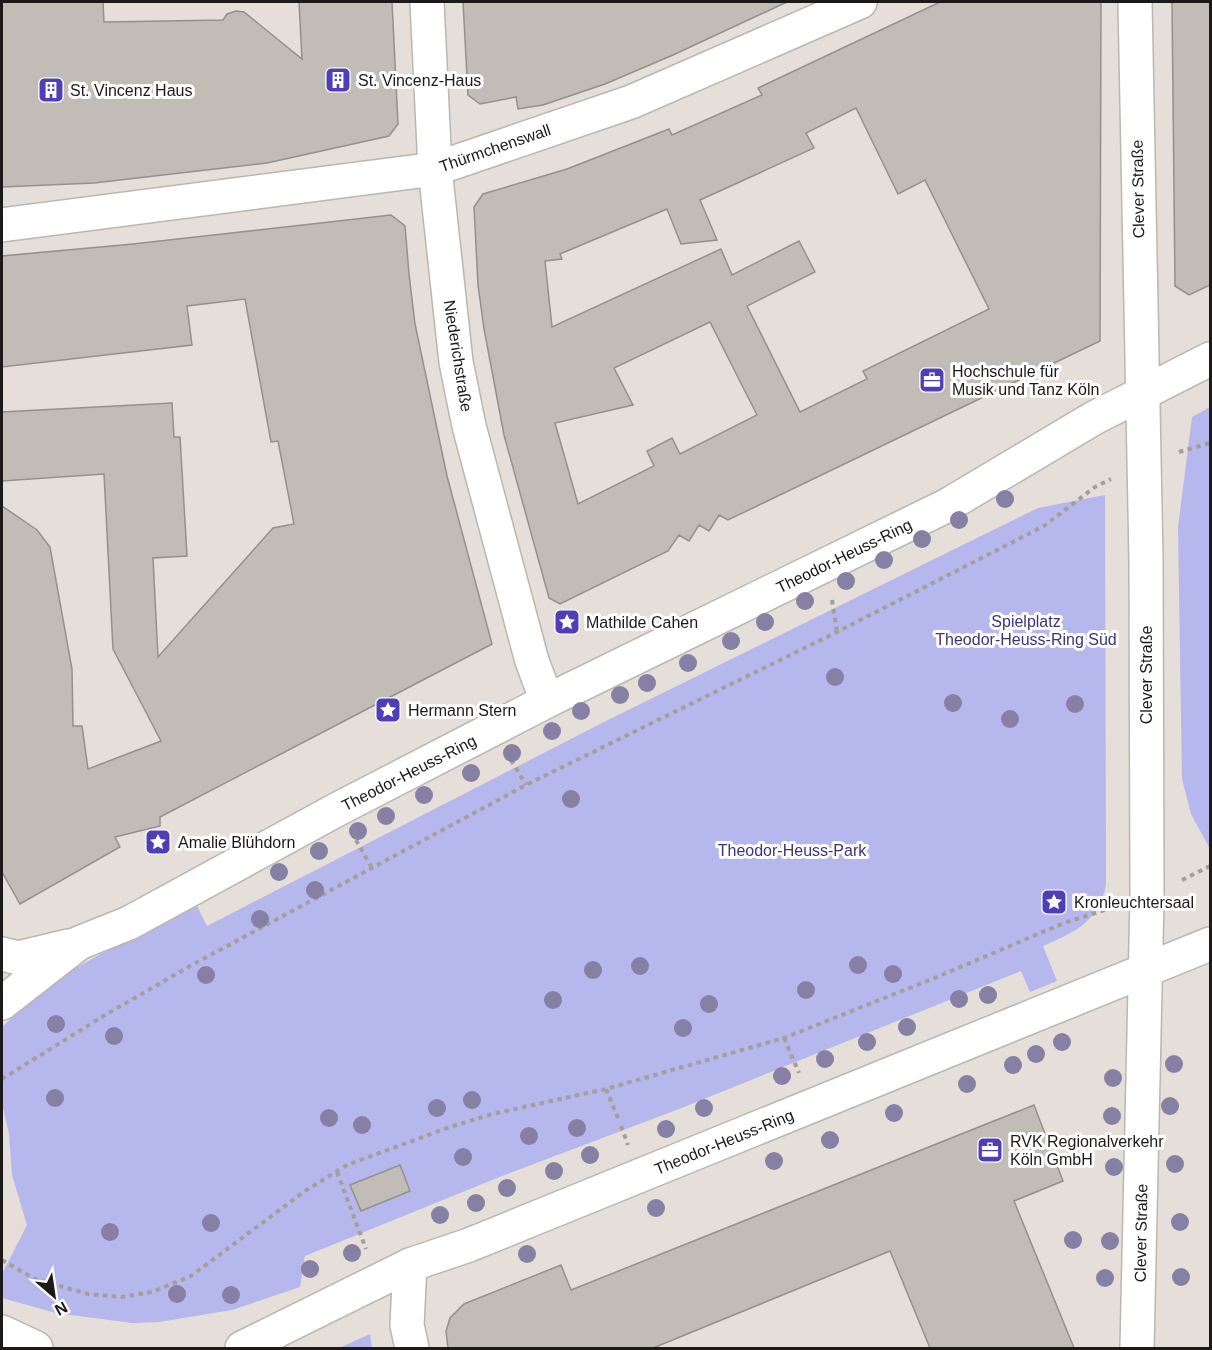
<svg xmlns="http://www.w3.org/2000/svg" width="1212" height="1350" viewBox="0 0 1212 1350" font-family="Helvetica,sans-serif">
<rect width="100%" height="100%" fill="#e5ded9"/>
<g fill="#b5b7ed">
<path d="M1210,407v442l-19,-35 -9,-35 -4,-252 14,-110z"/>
<path d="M1105,495l1,389c-7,37 -30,48 -63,62l14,35 -27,11 -9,-21 -342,138 -182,69 -192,78 -5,31 -68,23 -73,12 -27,1 -76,-10 -54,-15v-24l25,-49 -15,-50 -3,-41 -7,-31v-76l43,-39 18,-13 132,-73 12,24 397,-204 434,-214z"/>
<path d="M370,1334l2,14h-33z"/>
</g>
<g fill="#c2bcb7" stroke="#96908c" stroke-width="1.5" fill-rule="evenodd">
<path d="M2,2h101l1,20 119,-2 4,-6 9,-3 8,1 58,47 -3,-57h93l6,122 -9,12 -122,27 -173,20 -92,4z"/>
<path d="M463,2h324l-114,53 -68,29 -62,21 -25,4 -2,-12 -36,7 -12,-9z"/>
<path d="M940,2h161l-1,339 -372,179 -9,-5 -10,16 -10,-6 -10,16 -10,-6 -11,16 -108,53 -11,-6 -45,-163 -20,-106 -6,-44 -4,-78 9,-13 84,-25 102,-40 3,6 90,-40 -4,-7zM856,108l42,86 27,-14 64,129 -126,62 4,8 -67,33 -53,-106 68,-34 -16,-31 -67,34 -11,-26 -169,78 -7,-66 17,-2 -2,-5 107,-45 14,35 36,-4 -17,-40 114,-52 -8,-15zM710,322l47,93 -77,39 -8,-16 -25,13 7,15 -76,38 -23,-81 78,-18 -19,-37z"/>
<path d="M1172,2h38v283l-21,10 -14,-9z"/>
<path d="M391,215l14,11 4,48 6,50 32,152 45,168 -332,173v9l-45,11 5,10 -100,57 -18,-32v-366l35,24 13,17 22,122 1,57h9l6,43 73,-28 -48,-92 -9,-175 -102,7v-69l170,-9 2,34h6l7,119 -34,2 5,99 115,-129 21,-4 -16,-83 -7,1 -26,-143 -58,7 5,39 -190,22v-111l131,-12z"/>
<path d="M1034,1105l29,76 -49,20 60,147h-144l-40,-97 -237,97h-205l-2,-17 4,-13 14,-14 97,-39 10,25z"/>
<path d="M400,1165l10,26 -49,20 -11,-26z"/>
</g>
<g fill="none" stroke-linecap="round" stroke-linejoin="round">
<g stroke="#bcb6b1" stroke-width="36">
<g id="minor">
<path d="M427,2l8,167 21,193 13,64 63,235 15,40"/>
<path d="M1135,2l11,558 1,338 -10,450"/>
<path d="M2,225l433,-56 196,-67 229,-100"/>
<path d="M410,1265l-3,60 5,23"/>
</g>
</g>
<g stroke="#bcb6b1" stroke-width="36">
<g id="secondary">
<path d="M2,954l16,4 50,-12"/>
<path d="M2,1003l77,-60 50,-20 209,-114 209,-108 401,-196 146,-87 116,-59"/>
<path d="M2,1332l34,16"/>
<path d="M242,1348l168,-83 59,-20 741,-301"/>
</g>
</g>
<g stroke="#a59f9b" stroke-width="4" stroke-dasharray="4.5 4.5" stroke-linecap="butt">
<path d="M1179,452l31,-9"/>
<path d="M832,600l5,32"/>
<path d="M511,760l15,25"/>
<path d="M356,840l16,28"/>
<path d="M1182,880l28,-14"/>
<path d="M784,1038l15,35"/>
<path d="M2,1079l103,-64 85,-49 336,-181 311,-153 207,-106 51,-39 16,-8"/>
<path d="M606,1089l12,29"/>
<path d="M621,1126l7,19"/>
<path d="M337,1172l29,77"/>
<path d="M2,1260l33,19 53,15 34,3 30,-5 39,-16 114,-85 42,-26 100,-37 45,-14 114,-25 178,-51 153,-61 127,-54 47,-15"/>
</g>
<use href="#minor" stroke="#fff" stroke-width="33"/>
<use href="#secondary" stroke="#fff" stroke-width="33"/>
</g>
<g fill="#8780a5">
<circle cx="1005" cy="499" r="9"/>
<circle cx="959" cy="520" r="9"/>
<circle cx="922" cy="539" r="9"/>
<circle cx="884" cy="560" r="9"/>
<circle cx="846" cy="581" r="9"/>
<circle cx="805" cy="601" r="9"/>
<circle cx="765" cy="622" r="9"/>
<circle cx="731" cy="641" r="9"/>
<circle cx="688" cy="663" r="9"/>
<circle cx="835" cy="677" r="9"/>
<circle cx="647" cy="683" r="9"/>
<circle cx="620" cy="695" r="9"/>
<circle cx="953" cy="703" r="9"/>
<circle cx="1075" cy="704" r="9"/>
<circle cx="581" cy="711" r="9"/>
<circle cx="1010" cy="719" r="9"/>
<circle cx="552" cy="731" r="9"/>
<circle cx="512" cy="753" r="9"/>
<circle cx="471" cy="773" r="9"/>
<circle cx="424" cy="795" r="9"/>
<circle cx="571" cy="799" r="9"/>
<circle cx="386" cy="816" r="9"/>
<circle cx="358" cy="831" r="9"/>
<circle cx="319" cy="851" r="9"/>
<circle cx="279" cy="872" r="9"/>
<circle cx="315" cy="890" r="9"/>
<circle cx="260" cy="919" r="9"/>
<circle cx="858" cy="965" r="9"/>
<circle cx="640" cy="966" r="9"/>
<circle cx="593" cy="970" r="9"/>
<circle cx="893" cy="974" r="9"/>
<circle cx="206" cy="975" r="9"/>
<circle cx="806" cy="990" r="9"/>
<circle cx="988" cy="995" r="9"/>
<circle cx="959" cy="999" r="9"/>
<circle cx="553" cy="1000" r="9"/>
<circle cx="709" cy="1004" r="9"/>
<circle cx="56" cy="1024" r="9"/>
<circle cx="907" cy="1027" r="9"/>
<circle cx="683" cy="1028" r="9"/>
<circle cx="114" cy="1036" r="9"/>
<circle cx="867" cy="1042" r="9"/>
<circle cx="1062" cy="1042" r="9"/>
<circle cx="1036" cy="1054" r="9"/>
<circle cx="825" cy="1059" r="9"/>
<circle cx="1174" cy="1064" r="9"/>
<circle cx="1013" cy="1065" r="9"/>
<circle cx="782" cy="1076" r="9"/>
<circle cx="1113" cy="1078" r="9"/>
<circle cx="967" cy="1084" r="9"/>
<circle cx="55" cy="1098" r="9"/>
<circle cx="472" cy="1100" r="9"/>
<circle cx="1170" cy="1106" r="9"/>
<circle cx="437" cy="1108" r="9"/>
<circle cx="704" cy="1108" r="9"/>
<circle cx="894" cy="1113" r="9"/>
<circle cx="1112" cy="1116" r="9"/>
<circle cx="329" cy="1118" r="9"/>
<circle cx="362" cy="1125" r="9"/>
<circle cx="577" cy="1128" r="9"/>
<circle cx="666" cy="1129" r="9"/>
<circle cx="529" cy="1136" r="9"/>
<circle cx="830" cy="1140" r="9"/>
<circle cx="590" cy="1155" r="9"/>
<circle cx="463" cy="1157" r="9"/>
<circle cx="774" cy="1161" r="9"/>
<circle cx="1175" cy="1164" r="9"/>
<circle cx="1114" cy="1167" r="9"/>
<circle cx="554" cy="1171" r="9"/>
<circle cx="507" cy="1188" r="9"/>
<circle cx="476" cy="1203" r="9"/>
<circle cx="656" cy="1208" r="9"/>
<circle cx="440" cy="1215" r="9"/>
<circle cx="1180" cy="1222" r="9"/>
<circle cx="211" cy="1223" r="9"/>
<circle cx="110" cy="1232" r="9"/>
<circle cx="1073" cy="1240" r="9"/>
<circle cx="1110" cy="1241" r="9"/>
<circle cx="352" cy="1253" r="9"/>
<circle cx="527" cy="1254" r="9"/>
<circle cx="310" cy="1269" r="9"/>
<circle cx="1181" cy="1277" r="9"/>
<circle cx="1105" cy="1278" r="9"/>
<circle cx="177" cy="1294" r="9"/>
<circle cx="231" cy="1295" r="9"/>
</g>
<defs>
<g id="building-square" transform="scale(1.35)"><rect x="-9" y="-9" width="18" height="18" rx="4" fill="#4e3fb6" stroke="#fff"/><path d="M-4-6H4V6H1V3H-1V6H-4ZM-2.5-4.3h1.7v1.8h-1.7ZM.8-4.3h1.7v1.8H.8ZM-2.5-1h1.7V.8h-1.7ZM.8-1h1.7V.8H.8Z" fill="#fff"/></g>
<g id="office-square" transform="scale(1.35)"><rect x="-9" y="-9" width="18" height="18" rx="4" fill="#4e3fb6" stroke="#fff"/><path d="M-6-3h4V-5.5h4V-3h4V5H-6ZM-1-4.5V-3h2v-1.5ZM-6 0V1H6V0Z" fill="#fff"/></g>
<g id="sight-square" transform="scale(1.35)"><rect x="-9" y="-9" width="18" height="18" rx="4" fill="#4e3fb6" stroke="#fff"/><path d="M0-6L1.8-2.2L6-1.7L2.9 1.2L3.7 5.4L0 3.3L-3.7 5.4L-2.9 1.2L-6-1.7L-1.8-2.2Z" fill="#fff"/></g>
</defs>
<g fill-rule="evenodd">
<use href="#building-square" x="338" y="80"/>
<use href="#building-square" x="51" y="90"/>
<use href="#office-square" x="932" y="380"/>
<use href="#sight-square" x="567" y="622"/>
<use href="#sight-square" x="388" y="710"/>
<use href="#sight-square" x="158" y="842"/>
<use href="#sight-square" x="1054" y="902"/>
<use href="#office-square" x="990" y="1150"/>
</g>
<g text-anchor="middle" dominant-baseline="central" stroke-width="6" stroke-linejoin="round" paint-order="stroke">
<g font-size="16" fill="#1c1918" stroke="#fff" text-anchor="start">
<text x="358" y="80">St. Vincenz-Haus</text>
<text x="70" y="90">St. Vincenz Haus</text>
<text x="952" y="371">Hochschule für<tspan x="952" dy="18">Musik und Tanz Köln</tspan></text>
<text x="586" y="622">Mathilde Cahen</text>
<text x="408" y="710">Hermann Stern</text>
<text x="178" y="842">Amalie Blühdorn</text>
<text x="1074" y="902">Kronleuchtersaal</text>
<text x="1010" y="1141">RVK Regionalverkehr<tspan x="1010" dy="18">Köln GmbH</tspan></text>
</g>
<g font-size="16" fill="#1c1918" stroke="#fff">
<text transform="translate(495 148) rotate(-19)">Thürmchenswall</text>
<text transform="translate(1138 189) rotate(-91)">Clever Straße</text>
<text transform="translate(458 356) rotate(81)">Niederichstraße</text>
<text transform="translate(844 556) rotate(-26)">Theodor-Heuss-Ring</text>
<text transform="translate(1146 675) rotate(-90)">Clever Straße</text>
<text transform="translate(409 773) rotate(-27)">Theodor-Heuss-Ring</text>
<text transform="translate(724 1142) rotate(-22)">Theodor-Heuss-Ring</text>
<text transform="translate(1141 1233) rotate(-89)">Clever Straße</text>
</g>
<g font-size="16" fill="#3a347b" stroke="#fff">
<text x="1026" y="621">Spielplatz<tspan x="1026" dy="18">Theodor-Heuss-Ring Süd</tspan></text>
<text x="792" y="850">Theodor-Heuss-Park</text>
</g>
</g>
<rect width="1212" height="1350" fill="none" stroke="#1c1918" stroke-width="6"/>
<g transform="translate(54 1296) rotate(151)" stroke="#ffffff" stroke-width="4.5" paint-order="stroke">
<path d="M0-4.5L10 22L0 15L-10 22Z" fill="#1c1918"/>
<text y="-9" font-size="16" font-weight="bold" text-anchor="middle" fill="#1c1918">N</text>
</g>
</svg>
